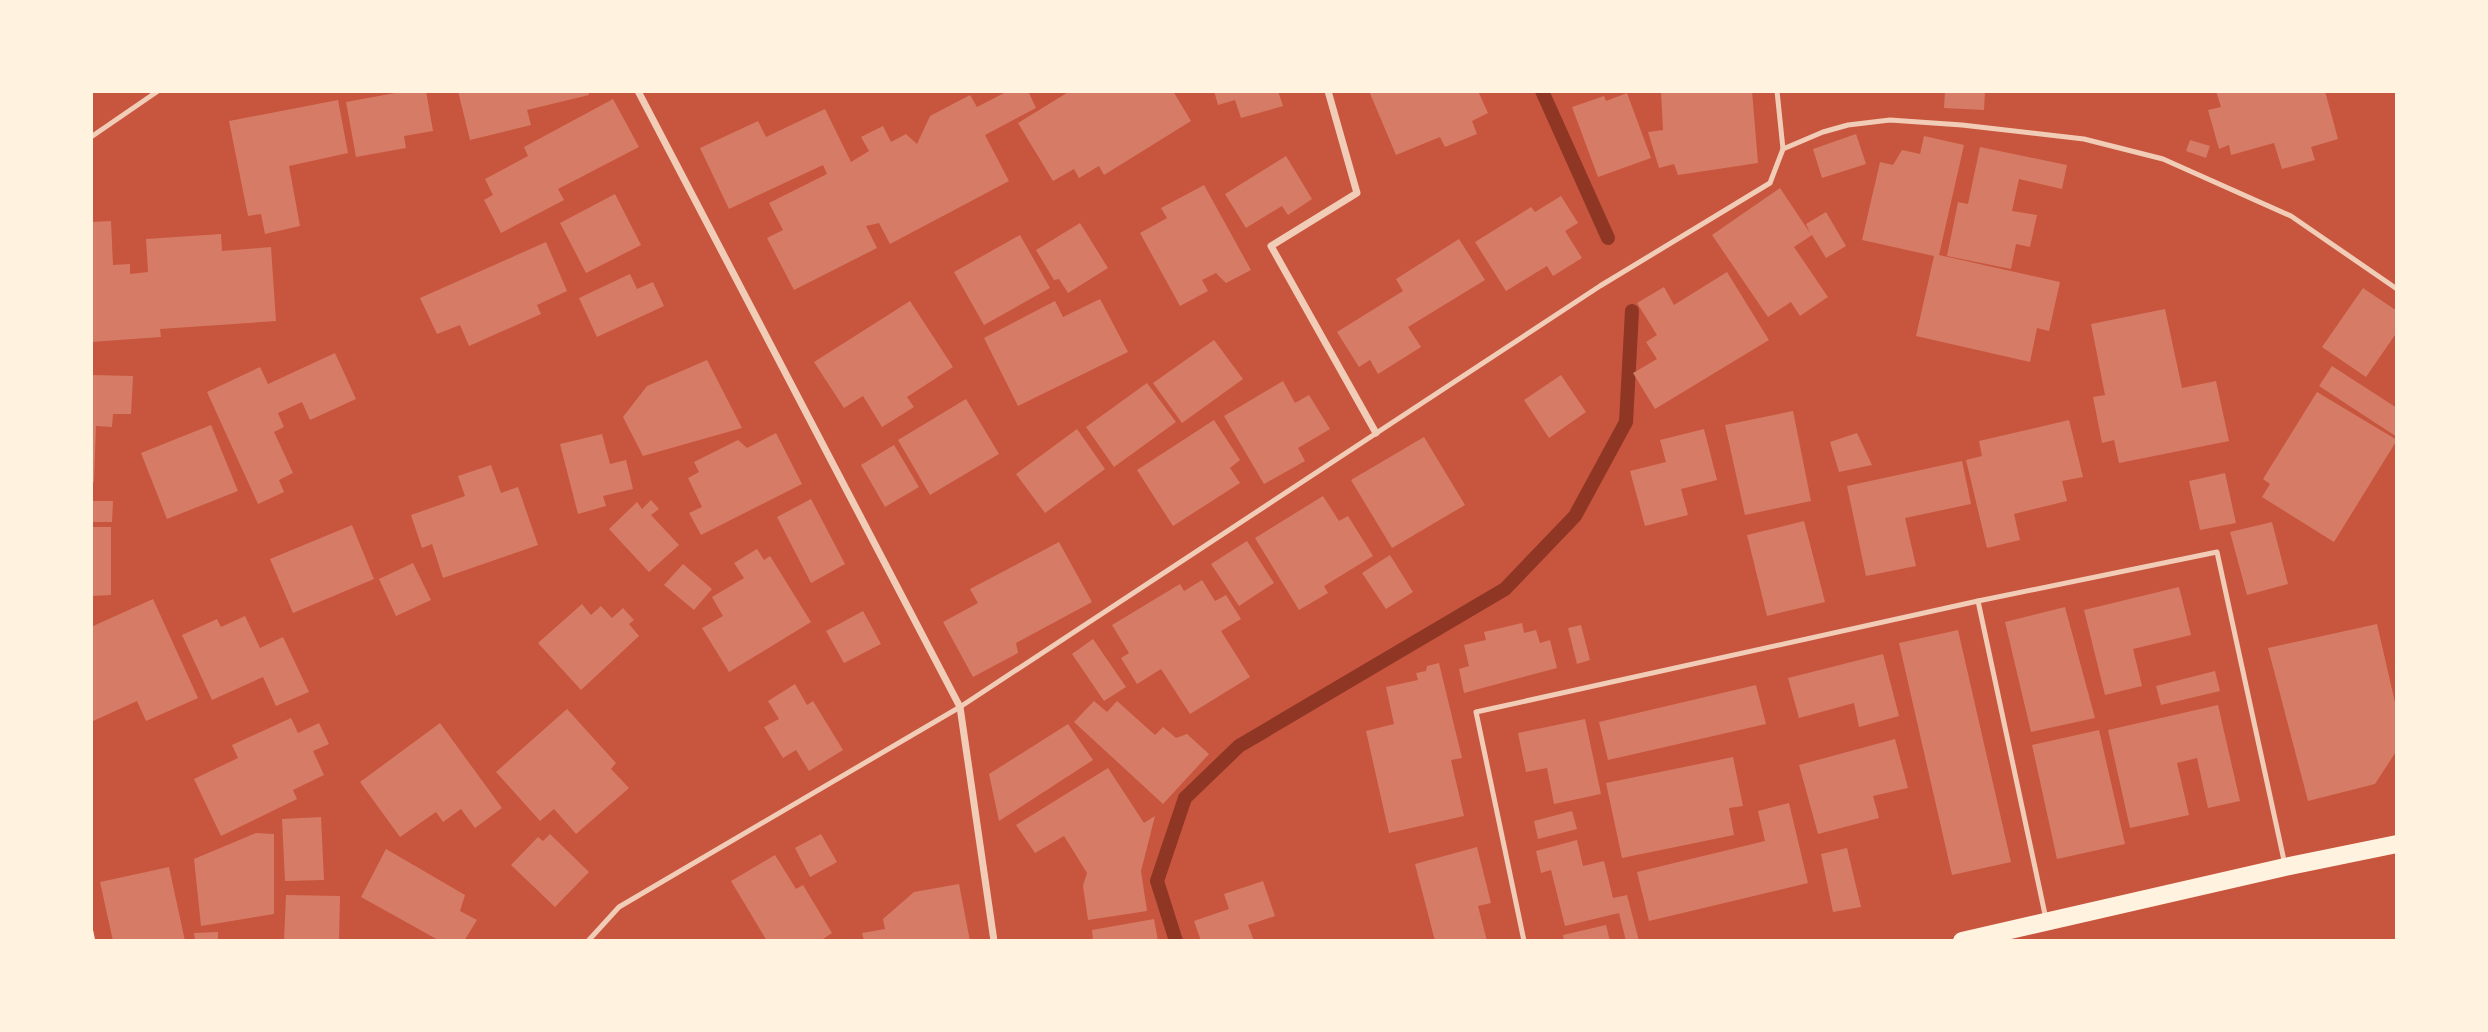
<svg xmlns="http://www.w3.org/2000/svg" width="2488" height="1032" viewBox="0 0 2488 1032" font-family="'Sofia Sans Condensed',sans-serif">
<rect width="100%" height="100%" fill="#c8553d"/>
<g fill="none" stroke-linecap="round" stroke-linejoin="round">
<g stroke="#8f3625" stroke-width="14">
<path d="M1542,91l66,147"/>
<path d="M1176,941l-19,-60 28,-83 54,-52 266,-157 70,-73 51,-94 6,-111"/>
</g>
</g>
<g fill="#d67c66">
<path d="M406,91h20l7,40 -29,5 2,12 -50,9 -10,-55z"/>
<path d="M458,91h130l1,4 -62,15 4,15 -61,15z"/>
<path d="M1008,91h20l8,17 -51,27 24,46 -119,63 -11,-21 -13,3 11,22 -83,42 -27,-52 16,-8 -14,-27 58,-29 -4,-9 -94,44 -29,-61 58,-27 8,16 59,-28 26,53 18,-11 -8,-14 22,-11 8,16 15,-8 11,10 13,-28 40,-21 7,12z"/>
<path d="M1070,91h103l18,30 -87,54 -5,-9 -20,12 -5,-9 -21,12 -35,-58z"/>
<path d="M1214,91h64l5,15 -42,12 -6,-18 -17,5z"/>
<path d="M1369,91h109l10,22 -16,8 5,13 -32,13 -5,-10 -44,18z"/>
<path d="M1752,91l6,72 -80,12 -4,-11 -15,4 -11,-36 15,-2 -2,-38z"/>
<path d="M1945,91h40l-1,19 -40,-2z"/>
<path d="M2216,91h109l13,48 -27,8 4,13 -33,9 -8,-26 -43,12 -2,-10 -10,4 -11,-39 13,-3z"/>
<path d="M1627,93l24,65 -53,19 -26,-70 32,-11 2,5z"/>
<path d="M613,99l26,48 -81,42 6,11 -63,33 -17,-33 9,-5 -8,-16 43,-23 -4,-9z"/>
<path d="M338,100l10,53 -59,13 11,60 -35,8 -4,-20 -13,2 -19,-95z"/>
<path d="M1856,134l10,30 -44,14 -9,-29z"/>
<path d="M1924,136l40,9 -25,110 121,27 -11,49 -12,-3 -7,34 -114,-26 18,-80 -72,-16 18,-78 13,3 9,-15 18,4z"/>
<path d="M2190,140l20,6 -4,12 -20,-7z"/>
<path d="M1980,147l87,18 -5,24 -43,-10 -7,32 25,4 -7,32 -14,-3 -5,25 -64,-13 11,-54 10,2z"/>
<path d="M1286,156l26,43 -24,16 -6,-9 -36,22 -21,-34z"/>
<path d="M1204,185l47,85 -25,13 -10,-10 -14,7 6,11 -28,15 -40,-73 27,-15 -6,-10z"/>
<path d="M1780,188l30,45 -4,-9 20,-12 20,34 -20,12 -14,-23 -18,12 34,50 -28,19 -9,-14 -23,15 -56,-82z"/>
<path d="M615,194l26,51 -55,28 -26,-50z"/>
<path d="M1561,196l17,27 -13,8 17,27 -29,18 -6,-10 -41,25 -31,-49 56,-35 4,5z"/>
<path d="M111,221l2,44 17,-1v10l18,-2 -2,-33 75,-5 1,17 49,-4 5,74 -116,8 1,8 -70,5v-120z"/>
<path d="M1080,223l28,45 -40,25 -9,-14 -5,1 -18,-30z"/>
<path d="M1020,235l30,53 -66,37 -30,-53z"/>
<path d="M1459,239l26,41 -77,47 13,20 -43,27 -8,-14 -11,7 -22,-35 66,-41 -7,-12z"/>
<path d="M546,242l21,49 -30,14 4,9 -72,32 -9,-21 -23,9 -17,-36z"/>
<path d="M1727,272l42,68 -114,69 -22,-36 24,-14 -11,-17 11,-7 -20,-32 27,-16 10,18z"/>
<path d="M630,274l7,15 16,-7 11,24 -67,31 -18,-39z"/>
<path d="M2363,288l34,23v21l-31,45 -44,-30z"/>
<path d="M1100,299l28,53 -110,54 -34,-68 71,-37 8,16z"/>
<path d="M910,301l43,66 -46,30 7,10 -32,20 -19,-31 -19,12 -30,-46z"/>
<path d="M2165,309l17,79 34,-7 13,60 -110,22 -5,-23 -12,3 -9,-46 12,-2 -14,-71z"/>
<path d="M1214,340l29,39 -61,44 -29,-40z"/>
<path d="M335,353l21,46 -46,21 -8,-18 -24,11 6,14 -10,5 19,41 -14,7 5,12 -26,12 -51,-112 53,-25 8,17z"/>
<path d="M707,360l35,68 -99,28 -20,-39 24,-31z"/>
<path d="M2332,366l65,42v29l-78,-51z"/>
<path d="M91,375l42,1 -2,38h-18l-1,13 -16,-1 -2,56h-3z"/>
<path d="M1561,375l25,37 -37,26 -25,-38z"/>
<path d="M1283,381l12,22 14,-8 21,34 -32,19 7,13 -41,23 -40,-68z"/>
<path d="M1147,383l29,39 -62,45 -28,-40z"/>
<path d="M2317,392l80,48 -63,102 -72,-45 8,-13 -7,-5z"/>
<path d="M966,399l33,55 -69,41 -32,-55z"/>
<path d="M1793,411l18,90 -66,14 -20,-90z"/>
<path d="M1214,420l26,40 -10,8 10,15 -67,43 -36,-56z"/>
<path d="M2069,420l14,57 -21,4 5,20 -53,13 6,26 -33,8 -21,-88 16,-4 -3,-15z"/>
<path d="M211,425l27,66 -71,28 -26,-66z"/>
<path d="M1077,429l28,40 -60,44 -29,-39z"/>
<path d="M1704,429l13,51 -36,9 7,26 -43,11 -15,-55 36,-9 -6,-22z"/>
<path d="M776,433l26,51 -101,51 -12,-22 13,-6 -14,-29 11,-6 -5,-10 44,-22 9,8z"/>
<path d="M1857,433l15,32 -33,7 -9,-30z"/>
<path d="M602,434l8,30 16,-4 7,29 -30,7 3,10 -28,8 -18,-70z"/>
<path d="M1424,437l41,68 -73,43 -41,-68z"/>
<path d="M894,445l25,42 -34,20 -24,-42z"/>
<path d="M1962,461l9,43 -66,14 11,48 -50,10 -19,-90z"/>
<path d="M491,465l10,28 17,-6 20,58 -95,33 -11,-34 -10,4 -11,-33 54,-19 -7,-20z"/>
<path d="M2225,473l11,50 -36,7 -11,-49z"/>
<path d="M1323,496l16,25 9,-5 25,40 -49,30 4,7 -29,17 -44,-72z"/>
<path d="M811,499l34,65 -34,19 -34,-66z"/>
<path d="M651,500l8,9 -8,6 28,30 -30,27 -40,-43 28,-27 5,7z"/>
<path d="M91,501h22l-1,21h-21z"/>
<path d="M1804,521l21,81 -58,14 -20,-81z"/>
<path d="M2272,522l16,62 -41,11 -17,-63z"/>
<path d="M352,525l22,54 -81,34 -23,-54z"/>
<path d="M91,527h20v68l-20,1z"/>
<path d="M1247,541l27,42 -35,23 -28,-42z"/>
<path d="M1059,542l33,60 -76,41 2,10 -45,24 -30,-55 35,-19 -8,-14z"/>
<path d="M757,549l7,11 6,-4 41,66 -82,50 -27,-44 21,-12 -11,-19 32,-19 -10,-15z"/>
<path d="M1390,555l23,37 -27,17 -24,-36z"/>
<path d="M413,563l18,37 -35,16 -17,-37z"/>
<path d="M683,564l29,25 -18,21 -30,-25z"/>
<path d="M1202,580l13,21 11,-6 15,24 -20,12 29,46 -60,37 -29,-45 -24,15 -16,-26 8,-5 -17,-28 68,-41 4,7z"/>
<path d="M2179,587l12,48 -58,14 9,37 -37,9 -21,-85z"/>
<path d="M153,599l45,99 -52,23 -9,-20 -46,21v-95z"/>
<path d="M582,604l9,11 10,-9 11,12 11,-10 11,12 -5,4 10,12 -58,54 -43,-47z"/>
<path d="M2065,607l30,111 -64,14 -26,-110z"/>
<path d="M863,611l18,33 -37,19 -18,-32z"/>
<path d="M245,616l15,32 23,-11 26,55 -33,14 -13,-29 -51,23 -30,-65 35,-16 4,8z"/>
<path d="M1522,623l2,10 12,-3 4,13 10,-3 7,28 -93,25 -5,-24 10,-3 -5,-21 22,-5 -2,-8z"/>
<path d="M2377,624l20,87v39l-22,34 -67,17 -40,-153z"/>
<path d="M1581,625l9,35 -13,4 -9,-36z"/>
<path d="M1958,630l53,232 -59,13 -53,-232z"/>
<path d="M1093,639l33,48 -22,14 -32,-47z"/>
<path d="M1883,654l16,62 -40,11 -5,-24 -55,15 -11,-40z"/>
<path d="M1439,663l23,95 -11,2 13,56 -75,17 -23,-102 28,-7 -8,-37 32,-7 -2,-7 10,-2 1,-5z"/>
<path d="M2215,671l5,20 -59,14 -5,-19z"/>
<path d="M795,684l12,21 6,-4 30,49 -34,21 -13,-21 -13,8 -19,-31 15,-8 -11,-18z"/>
<path d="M1756,685l10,39 -158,36 -9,-38z"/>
<path d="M1094,701l13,11 10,-11 38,34 8,-8 13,11 11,-4 22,20 -46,50 -89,-82z"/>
<path d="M2218,705l22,96 -32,7 -11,-50 -20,5 12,52 -59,13 -22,-98z"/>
<path d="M567,709l49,54 -5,6 18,19 -53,46 -22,-25 -14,12 -44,-49z"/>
<path d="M291,718l7,15 21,-10 10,21 -16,7 11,24 -31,15 4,9 -76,37 -27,-57 44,-21 -6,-13z"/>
<path d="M1585,719l16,75 -47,10 -7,-36 -21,4 -8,-39z"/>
<path d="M440,723l62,85 -27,20 -14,-19 -18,13 -7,-10 -36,25 -40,-55z"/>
<path d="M1068,724l25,36 -94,61 -10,-47z"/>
<path d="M2099,730l26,114 -68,15 -25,-114z"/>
<path d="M1895,739l13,49 -35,8 6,22 -61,16 -19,-69z"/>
<path d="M1733,757l10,49 -14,2 5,27 -112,23 -16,-75z"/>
<path d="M1108,768l36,55 11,-7 -14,55 6,40 -59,9 -5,-34 4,-13 -23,-37 -29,17 -19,-28z"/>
<path d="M1789,803l19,80 -159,38 -12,-49 128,-31 -7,-30z"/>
<path d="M1572,811l5,18 -39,10 -4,-18z"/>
<path d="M321,817l3,63 -39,1 -3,-62z"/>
<path d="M256,833l18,1v80l-73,12 -7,-67z"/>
<path d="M550,834l39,38 -34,35 -44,-42 27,-28 5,4z"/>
<path d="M821,834l16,28 -27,15 -15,-29z"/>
<path d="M1577,840l6,26 21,-5 9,37 14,-3 12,46h-13l-7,-28 -54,13 -14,-56 -10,3 -5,-22z"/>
<path d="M1477,847l14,56 -13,3 9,35h-52l-20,-77z"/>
<path d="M1847,848l14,59 -28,5 -12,-58z"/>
<path d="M386,849l79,46 -5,16 17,9 -13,21h-24l-79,-44z"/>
<path d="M775,855l21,34 7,-4 29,48 -12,8h-53l-36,-60z"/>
<path d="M169,867l16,74h-72l-13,-59z"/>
<path d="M1263,881l12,35 -27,9 6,16h-53l-7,-20 35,-12 -5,-15z"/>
<path d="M959,884l11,57h-106l-2,-8 23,-4 -2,-10 31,-27z"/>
<path d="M286,895l54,1 -1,45h-55z"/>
<path d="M1154,919l4,22h-65l-1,-11z"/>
<path d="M1606,925l4,16h-46l-1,-6z"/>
<path d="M218,932v9h-23l-1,-8z"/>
</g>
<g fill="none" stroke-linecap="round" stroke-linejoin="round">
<path stroke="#fff3e0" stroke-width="4.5" d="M91,931l2,10"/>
<g stroke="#f1ccb7" stroke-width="5">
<path d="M91,137l67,-46"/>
<path d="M1783,149l40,-17 25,-7 42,-5 72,5 122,14 79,20 128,57 106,73"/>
<path d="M2046,919l-68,-318 239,-49 68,313"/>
<path d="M588,941l31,-34 341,-200 640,-421 170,-103 13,-34 -6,-58"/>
<path d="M1524,941l-48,-229 502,-111"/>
</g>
<g stroke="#f1ccb7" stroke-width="7">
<path d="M638,91l322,616 34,234"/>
<path d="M1328,91l29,102 -86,53 105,187"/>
</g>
<path stroke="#fff3e0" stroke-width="18" d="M1962,941l323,-74 112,-23"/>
</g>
<rect width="2488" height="1032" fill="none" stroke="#fff3e0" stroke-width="186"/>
</svg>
